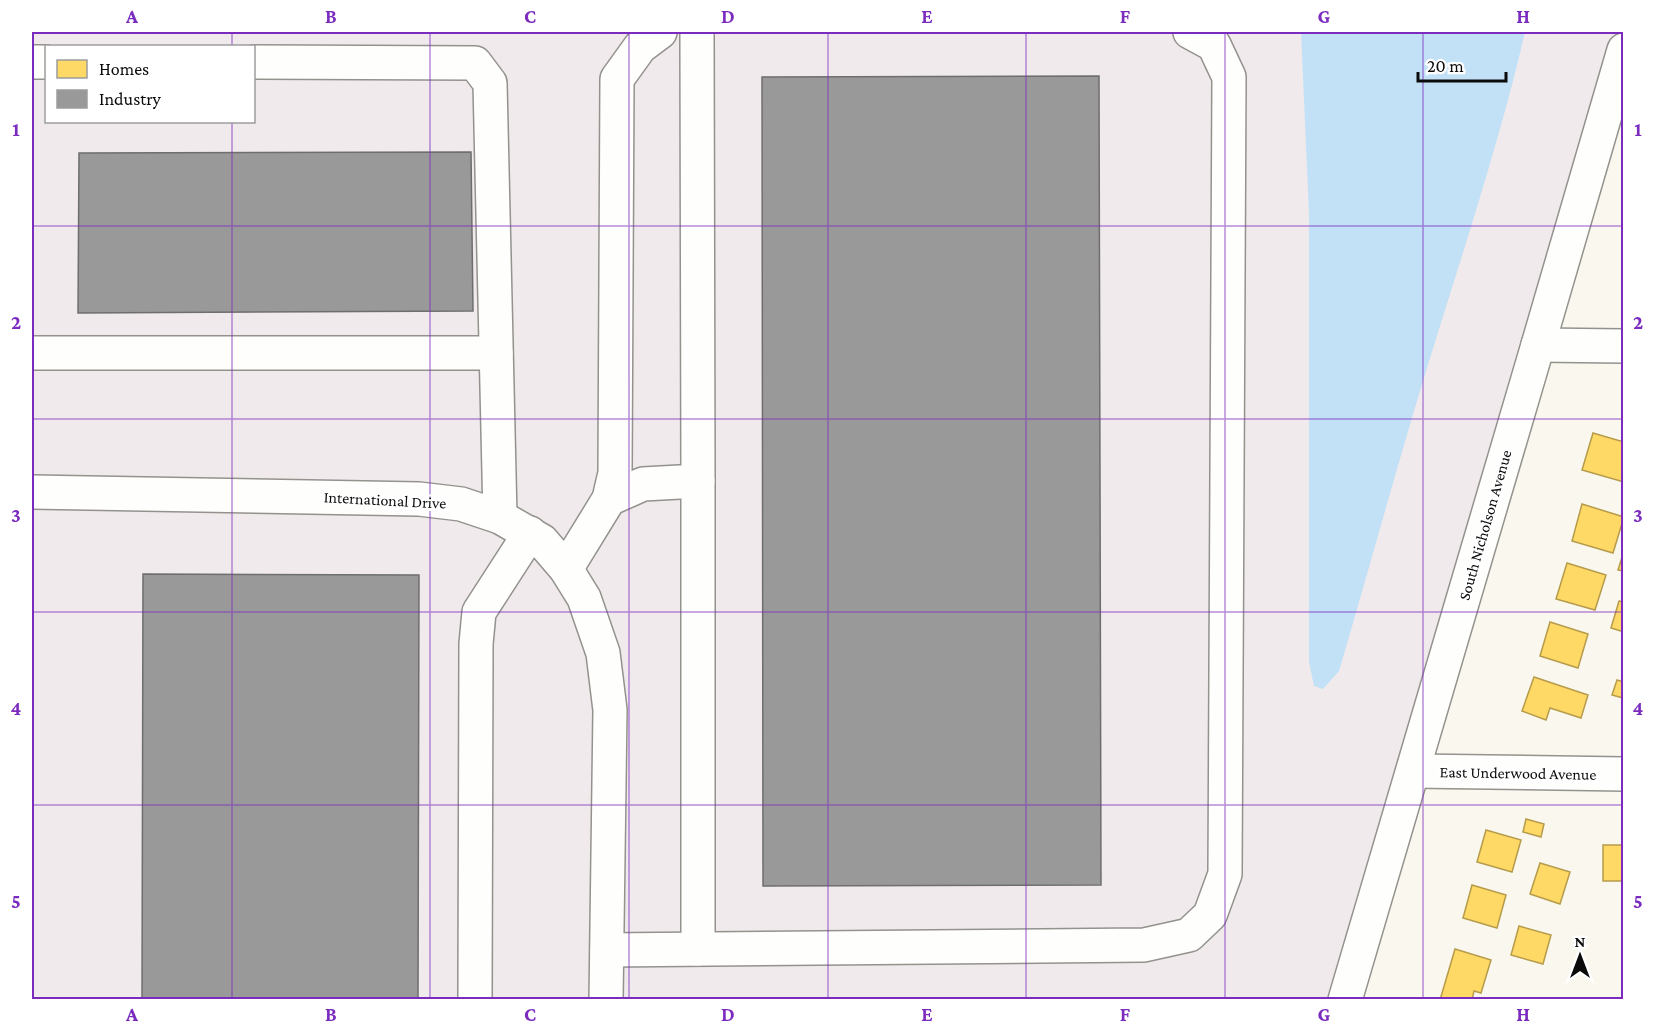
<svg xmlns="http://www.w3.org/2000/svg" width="1655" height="1031" viewBox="0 0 1655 1031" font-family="'Crimson Pro',serif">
<rect width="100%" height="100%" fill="#faf8ee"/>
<path fill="#f1eaec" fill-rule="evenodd" d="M32,32h1591v18l-278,949h-1313zM46,46h208v76h-208z"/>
<path fill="#c2e1f6" d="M1301,32h224c-26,113 -64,225 -98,336 -31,101 -58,202 -88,303l-16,18 -9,-3 -5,-24v-448z"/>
<g fill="#ffd966" stroke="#b69b4b" stroke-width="1.5">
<path d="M1593,433l31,9v40l-42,-12z"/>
<path d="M1582,504l42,13 -11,36 -41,-12z"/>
<path d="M1624,551v20l-6,-1z"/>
<path d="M1567,563l39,12 -11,35 -39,-11z"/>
<path d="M1619,601l5,1v30l-13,-4z"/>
<path d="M1550,622l38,12 -10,34 -38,-12z"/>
<path d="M1534,677l54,18 -7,23 -31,-10 -4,12 -24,-9z"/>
<path d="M1617,680l7,2 -1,16 -11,-3z"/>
<path d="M1526,819l18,5 -3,13 -18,-5z"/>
<path d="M1486,830l35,10 -9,32 -35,-10z"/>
<rect x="1603" y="845" width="21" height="36"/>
<path d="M1540,863l30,9 -10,32 -30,-10z"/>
<path d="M1472,885l34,10 -9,33 -34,-10z"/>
<path d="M1519,926l32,9 -8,29 -32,-9z"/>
<path d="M1455,949l36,11 -10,33 -7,-2 -2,9h-32z"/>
</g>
<g fill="#999" stroke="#6e6e6e" stroke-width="1.5">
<path d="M1099,76l2,809 -338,1 -1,-809z"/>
<path d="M471,152l2,159 -395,2 1,-160z"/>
<path d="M143,574l276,1 -1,425h-276z"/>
</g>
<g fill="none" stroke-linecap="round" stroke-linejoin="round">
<g stroke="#93928d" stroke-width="36">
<g id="minor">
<path d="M32,62h14"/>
<path d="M254,62l221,1 15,20 10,434"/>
<path d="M1538,345l86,1"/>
<path d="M32,353h464"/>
<path d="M698,481v468"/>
<path d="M32,492l387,7 42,5 39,13 42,24 24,28 18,29 19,55 7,57 -4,290"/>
<path d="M609,499l34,-15 55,-3 -1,-449"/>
<path d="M566,569l43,-70 6,-26 2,-394 23,-32 20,-15"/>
<path d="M1413,771l211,3"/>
<path d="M607,950l537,-5 45,-10 21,-20 15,-41 4,-797 -15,-32 -24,-13"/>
<path d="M475,1000l1,-356 3,-32 51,-79"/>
<path d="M1345,1000l193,-655 86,-295"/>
</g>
</g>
<use href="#minor" stroke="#fefefc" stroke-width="33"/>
</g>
<path fill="none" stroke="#7b2cbf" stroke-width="1.5" stroke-opacity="0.55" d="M232,32v14M430,32v968M629,32v968M828,32v968M1026,32v968M1225,32v968M1423,32v968M232,122v878M32,226h1592M32,419h1592M32,612h1592M32,805h1592"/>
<g text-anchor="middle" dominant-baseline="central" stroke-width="6" stroke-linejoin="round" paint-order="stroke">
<g font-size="16" fill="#0b0b0b" stroke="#fff">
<text transform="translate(385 500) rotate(3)">International Drive</text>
<text transform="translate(1485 525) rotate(-74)">South Nicholson Avenue</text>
<text transform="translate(1518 773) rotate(1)">East Underwood Avenue</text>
</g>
</g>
<rect width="1655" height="1031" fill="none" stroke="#ffffff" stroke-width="66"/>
<rect x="45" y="45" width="210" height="78" fill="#ffffff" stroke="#9d9d9d" stroke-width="1.5"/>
<rect x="57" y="60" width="30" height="18" fill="#ffd966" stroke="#9d9d9d" stroke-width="1.5"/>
<text x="99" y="75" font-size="18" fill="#0b0b0b">Homes</text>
<rect x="57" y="90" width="30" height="18" fill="#999999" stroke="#9d9d9d" stroke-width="1.5"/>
<text x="99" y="105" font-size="18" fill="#0b0b0b">Industry</text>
<g transform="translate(1580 956)" stroke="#ffffff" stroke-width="4.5" paint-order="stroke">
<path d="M0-4.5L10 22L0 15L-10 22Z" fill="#0b0b0b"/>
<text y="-9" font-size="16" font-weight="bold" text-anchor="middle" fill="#0b0b0b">N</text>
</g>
<path d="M1418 72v9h88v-9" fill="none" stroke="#0b0b0b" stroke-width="3"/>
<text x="1427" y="72" font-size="18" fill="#0b0b0b" stroke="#ffffff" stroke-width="4.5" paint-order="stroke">20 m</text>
<rect x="33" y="33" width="1589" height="965" fill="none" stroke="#7b2cbf" stroke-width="2"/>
<g font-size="20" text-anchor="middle" font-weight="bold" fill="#7b2cbf">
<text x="132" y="23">A</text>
<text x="331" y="23">B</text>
<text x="530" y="23">C</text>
<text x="728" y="23">D</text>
<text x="927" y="23">E</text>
<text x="1125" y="23">F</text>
<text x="1324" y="23">G</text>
<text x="1523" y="23">H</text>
<text x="16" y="136">1</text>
<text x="1638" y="136">1</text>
<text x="16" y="329">2</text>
<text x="1638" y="329">2</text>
<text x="16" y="522">3</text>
<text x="1638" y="522">3</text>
<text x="16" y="715">4</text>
<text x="1638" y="715">4</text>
<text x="16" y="908">5</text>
<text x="1638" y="908">5</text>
<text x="132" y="1021">A</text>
<text x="331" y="1021">B</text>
<text x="530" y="1021">C</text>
<text x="728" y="1021">D</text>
<text x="927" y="1021">E</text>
<text x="1125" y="1021">F</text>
<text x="1324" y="1021">G</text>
<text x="1523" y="1021">H</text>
</g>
</svg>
